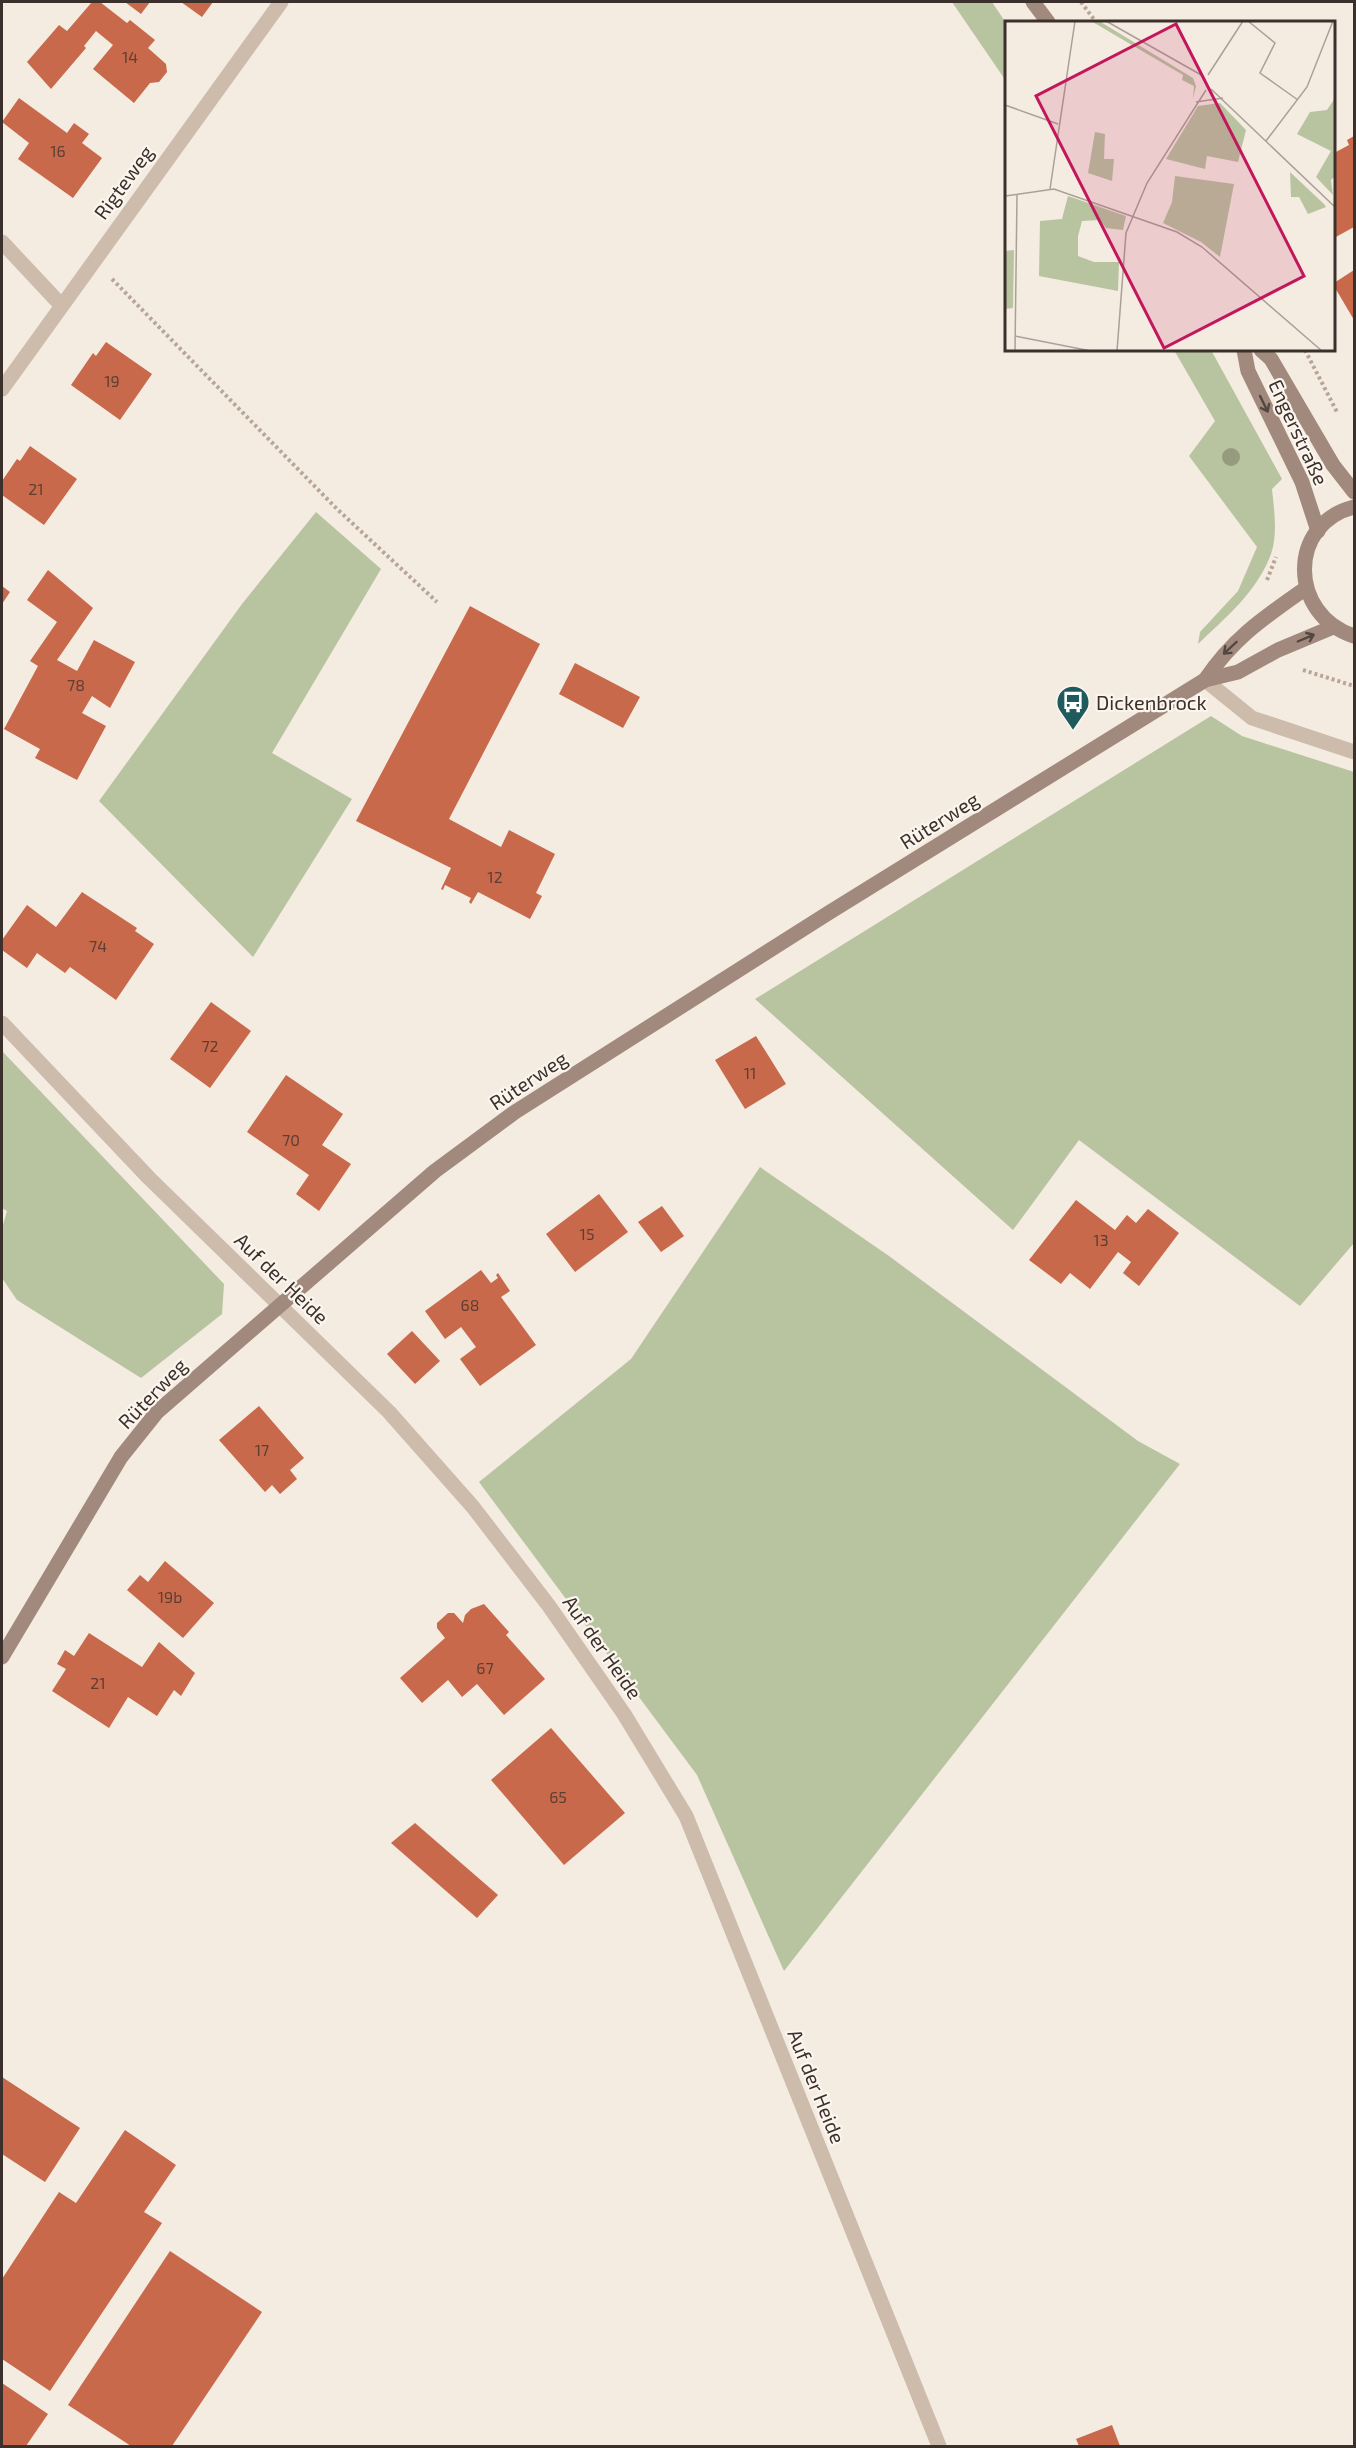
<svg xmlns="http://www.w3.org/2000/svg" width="1356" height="2448" viewBox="0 0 1356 2448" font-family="'Exo 2',sans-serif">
<rect width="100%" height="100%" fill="#f4ebe1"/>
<g fill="#b8c4a0">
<path d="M952,2h40l14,21v58z"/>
<path d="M1174,350h37l71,129 -10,10c2,20 6,45 -1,65 -14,38 -45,63 -73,90l2,-12 38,-41 19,-44 -68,-91 26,-35z"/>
<path d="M316,512l65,57 -109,184 80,46 -99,158 -154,-156 143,-197z"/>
<path d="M1211,716l31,20 112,36v471l-54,63 -221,-166 -66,90 -258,-231z"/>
<path d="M2,1051l222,233 -2,30 -81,64 -124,-78 -15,-22v-50l5,-17 -5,-3z"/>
<path d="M760,1167l129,89 249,185 42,23 -396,507 -87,-196 -218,-293 152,-123z"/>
</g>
<g fill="#c8694b">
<path d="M92,2h8l27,21 3,-3 25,20 -7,8 18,16 1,8 -8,10 -9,1 -16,20 -41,-34 20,-24 -17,-14 -12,15 2,2 -35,41 -24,-27 32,-37 8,6z"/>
<path d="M125,2h25l-9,12z"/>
<path d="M181,2h32l-11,15z"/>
<path d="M19,98l48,35 7,-10 15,11 -7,9 20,15 -29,40 -55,-39 11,-16 -27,-21z"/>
<path d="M1354,136v91l-20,11v-85l15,-8 -2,-5z"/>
<path d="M1354,270v50l-20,-34v-3z"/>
<path d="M106,342l46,32 -32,46 -49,-35 22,-32 3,3z"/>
<path d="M30,446l47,33 -33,46 -42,-30v-14l15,-22 3,2z"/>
<path d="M48,570l45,38 -36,52 20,11 17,-31 41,22 -25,46 -18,-12 -10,17 24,13 -29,54 -42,-22 5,-9 -36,-20 34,-63 -8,-5 27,-39 -30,-22z"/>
<path d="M2,586l8,6 -8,12z"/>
<path d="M470,606l70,38 -91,175 52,28 8,-17 46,24 -19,39 6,3 -12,23 -52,-27 -7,12 -2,-2 2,-4 -26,-13 -2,5 -2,-1 10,-21 -95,-47z"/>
<path d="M575,663l65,34 -17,31 -64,-34z"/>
<path d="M82,892l55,36 -2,3 19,13 -38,56 -46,-33 -5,6 -28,-20 -10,15 -25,-18v-10l25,-35 29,22z"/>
<path d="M211,1002l40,29 -41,57 -40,-29z"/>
<path d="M756,1036l30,48 -41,25 -30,-49z"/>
<path d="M286,1075l57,39 -21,31 29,19 -32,47 -23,-17 13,-19 -62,-43z"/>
<path d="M599,1194l29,38 -53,40 -29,-38z"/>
<path d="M1076,1200l39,30 12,-15 9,8 12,-14 31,24 -40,53 -16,-13 8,-11 -13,-10 -28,37 -20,-16 -9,11 -32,-24z"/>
<path d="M662,1206l22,30 -23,16 -23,-30z"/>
<path d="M481,1270l10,13 7,-5 -2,-3 2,-2 12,18 -9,6 35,48 -56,41 -20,-27 16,-12 -15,-20 -16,12 -20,-28z"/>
<path d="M412,1331l28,30 -25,23 -28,-30z"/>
<path d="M259,1406l45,52 -14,12 7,9 -17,15 -8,-9 -7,7 -46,-52z"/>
<path d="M165,1561l49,42 -31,35 -56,-48 13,-15 8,7z"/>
<path d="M484,1604l25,28 -3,3 39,44 -41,36 -27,-31 -15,13 -14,-17 -26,23 -22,-25 45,-40 -8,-10v-5l11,-10h6l9,10 2,-8 6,-6z"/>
<path d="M89,1633l53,34 17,-25 36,31 -14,23 -7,-6 -17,26 -29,-19 -19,31 -57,-37 14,-22 -9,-5 8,-14 9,6z"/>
<path d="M551,1728l74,85 -61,52 -73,-85z"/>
<path d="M415,1823l83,72 -21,23 -86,-75z"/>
<path d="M2,2077l78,51 -35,54 -43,-28z"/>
<path d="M125,2130l51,35 -32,47 18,11 -112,168 -48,-32v-80l57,-87 17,11z"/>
<path d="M170,2251l92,61 -90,134h-41l-63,-41z"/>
<path d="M2,2383l46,31 -22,32h-24z"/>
<path d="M1112,2425l8,21h-41l-3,-7z"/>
</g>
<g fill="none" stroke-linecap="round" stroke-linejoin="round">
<g stroke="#b9a596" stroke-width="4" stroke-dasharray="3 3" stroke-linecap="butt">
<path d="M1081,2l15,20"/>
<path d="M112,279l225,230 100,93"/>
<path d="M1305,350l32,62"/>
<path d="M1267,580l9,-23"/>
<path d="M1303,670l51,16"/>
</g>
<path stroke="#cdbbac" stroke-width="15" d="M1205,680l47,38 102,34"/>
<g stroke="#cdbbac" stroke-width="15">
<path d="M2,242l59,63"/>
<path d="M2,389l279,-387"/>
<path d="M2,1023l147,155 240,234 84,95 76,99 75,108 62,102 253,630"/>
</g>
<g stroke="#a18a7d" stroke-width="15">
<path d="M1033,2l15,20"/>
<path d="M1244,350l4,21 54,111 16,49"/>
<path d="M1261,350l10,9 62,106 21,27"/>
<path d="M1354,507c-67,17 -65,108 0,129"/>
<path d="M1205,680c29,-43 60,-63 101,-92"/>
<path d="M2,1657l119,-200 36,-45 278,-241 80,-59 315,-200 375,-232 33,-8 40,-22 55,-23"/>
</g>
</g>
<circle fill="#969b7f" cx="1231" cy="457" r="9"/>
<defs><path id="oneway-shaft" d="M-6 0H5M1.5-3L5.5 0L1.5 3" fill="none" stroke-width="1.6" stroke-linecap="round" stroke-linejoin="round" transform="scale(1.5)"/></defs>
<g stroke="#544640">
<use href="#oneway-shaft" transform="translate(1264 404) rotate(64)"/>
<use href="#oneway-shaft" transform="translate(1306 638) rotate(-23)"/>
<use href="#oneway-shaft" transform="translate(1230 648) rotate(137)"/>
</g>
<defs>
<g id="bus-pin" transform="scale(1.725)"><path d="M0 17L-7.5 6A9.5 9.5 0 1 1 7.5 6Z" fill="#1f5a5e" stroke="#fbf5ee"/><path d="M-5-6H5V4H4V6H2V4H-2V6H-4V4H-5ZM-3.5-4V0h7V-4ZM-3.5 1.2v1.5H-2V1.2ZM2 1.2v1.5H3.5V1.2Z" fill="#fff"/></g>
</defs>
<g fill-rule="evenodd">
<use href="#bus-pin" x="1073" y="702"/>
</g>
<g text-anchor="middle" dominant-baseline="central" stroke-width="4.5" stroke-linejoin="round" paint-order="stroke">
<g font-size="16" fill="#5e3e33">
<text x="130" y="56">14</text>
<text x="58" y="150">16</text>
<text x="112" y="380">19</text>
<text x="36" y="488">21</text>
<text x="76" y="684">78</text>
<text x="495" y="876">12</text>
<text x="98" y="945">74</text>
<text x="210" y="1045">72</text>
<text x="750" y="1072">11</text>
<text x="291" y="1139">70</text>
<text x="587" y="1233">15</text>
<text x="1101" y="1239">13</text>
<text x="470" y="1304">68</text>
<text x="262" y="1449">17</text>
<text x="170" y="1596">19b</text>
<text x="485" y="1667">67</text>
<text x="98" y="1682">21</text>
<text x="558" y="1796">65</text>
</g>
<g font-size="20" fill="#3b302b" stroke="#fbf5ee">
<text transform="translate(123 182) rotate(-54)">Rigteweg</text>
<text transform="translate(1299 432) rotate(65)">Engerstraße</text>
<text transform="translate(939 820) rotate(-32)">Rüterweg</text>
<text transform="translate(528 1080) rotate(-34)">Rüterweg</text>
<text transform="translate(282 1278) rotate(44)">Auf der Heide</text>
<text transform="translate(152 1393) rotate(-46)">Rüterweg</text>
<text transform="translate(603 1647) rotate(55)">Auf der Heide</text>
<text transform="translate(817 2086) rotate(68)">Auf der Heide</text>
</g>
<g font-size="20" fill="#3b302b" stroke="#fbf5ee" text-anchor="start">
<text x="1096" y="702">Dickenbrock</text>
</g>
</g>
<g transform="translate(1005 21)">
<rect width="330" height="330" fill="#f4ebe1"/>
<path d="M86,0h8l94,57 3,8 -3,13 1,-13 -12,-6 1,-5zM330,77v78l-4,4 2,15 -17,-18 15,-26 -34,-17 13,-22 17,-2zM215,82l26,27 -8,32 -31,-6 -2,13 -39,-10 32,-53zM90,111l10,2 -1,25h10l-2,22 -24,-8zM285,151l34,32 2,3 -18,7 -9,-17h-8zM170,155l59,8 -14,73 -19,-15 -38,-19 9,-21zM63,175l58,20 -3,14 -17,-2 -6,-8 -18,1 -4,15v20l16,6h25l-1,29 -79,-15 1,-55 22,-2zM9,229l-1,58 -8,1v-58z" fill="#b8c4a0"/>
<path fill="none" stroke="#aaa098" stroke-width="1.5" d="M101,0l97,55M243,0l27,22 -15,30 38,27M203,54l35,-54M206,68l124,118M191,81l27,-4M0,84l53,19M261,120l41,-54 26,-66M45,168l25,-168M0,175l49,-7 123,43 25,15 120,104M10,315l76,15M10,330l2,-156M112,330l9,-118 21,-50 59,-93"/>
<path fill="#c2185b" fill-opacity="0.15" stroke="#c2185b" stroke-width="3" d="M171,3l128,252 -140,72 -128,-252z"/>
<rect width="330" height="330" fill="none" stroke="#3b302b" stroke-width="3"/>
</g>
<rect width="1356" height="2448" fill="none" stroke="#3b302b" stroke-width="6"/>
</svg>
